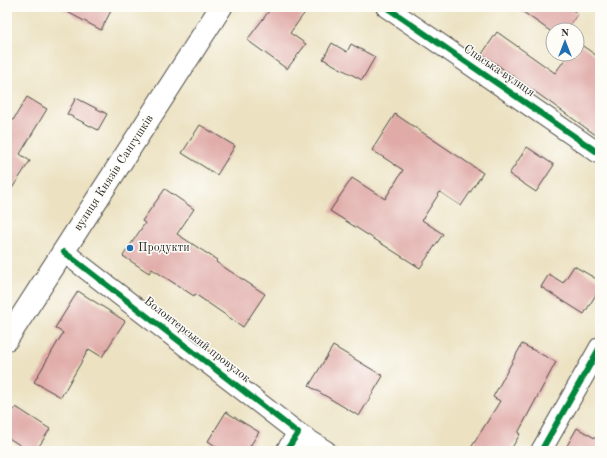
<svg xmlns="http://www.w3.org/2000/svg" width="607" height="458" viewBox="0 0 607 458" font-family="'Old Standard TT',serif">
<rect width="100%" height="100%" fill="#fdfcf7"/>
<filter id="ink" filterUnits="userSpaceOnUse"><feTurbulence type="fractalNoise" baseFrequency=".025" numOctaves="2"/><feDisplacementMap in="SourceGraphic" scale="8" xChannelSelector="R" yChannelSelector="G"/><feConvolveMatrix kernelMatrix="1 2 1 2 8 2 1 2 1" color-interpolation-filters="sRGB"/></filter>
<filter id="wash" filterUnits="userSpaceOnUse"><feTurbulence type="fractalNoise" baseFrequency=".012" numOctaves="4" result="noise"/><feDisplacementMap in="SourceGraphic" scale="16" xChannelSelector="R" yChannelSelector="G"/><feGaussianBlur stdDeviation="0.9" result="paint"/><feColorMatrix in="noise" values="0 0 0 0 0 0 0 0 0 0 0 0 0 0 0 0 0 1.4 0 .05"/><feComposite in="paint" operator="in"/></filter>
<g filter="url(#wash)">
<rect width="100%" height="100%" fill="#ece2c2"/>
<g id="blocks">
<g fill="#e0aaa7">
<path d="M58,7h55l-12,23z"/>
<path d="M272,7h37l-19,26 16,11 -19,25 -40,-29z"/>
<path d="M516,7h52l10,7 -12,16h-13v3z"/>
<path d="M497,32l58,41 14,-19h8v-12l23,16v80l-118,-84z"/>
<path d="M332,43l15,9 4,-8 24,13 -13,23 -39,-21z"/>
<path d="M27,97l20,12 -27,45 10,7 -23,35v-66z"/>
<path d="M76,98l31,16 -9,16 -31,-16z"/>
<path d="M395,114l88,59 -22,33 -21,-14 -18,28 21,14 -23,34 -90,-57 22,-33 33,21 18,-29 -31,-20z"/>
<path d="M200,125l35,21 -18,29 -35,-22z"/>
<path d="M527,147l27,18 -18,27 -27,-18z"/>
<path d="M165,189l29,20 -17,25 40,26 -1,2 49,32 -22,33 -48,-33 -1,2 -42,-27 -3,4 -26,-17 22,-33 -3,-2z"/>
<path d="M574,266l26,15v7l-16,26 -43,-27 8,-13 14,9z"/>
<path d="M78,291l47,30 -23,36 -13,-8 -28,48 -27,-15 29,-49 -8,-5z"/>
<path d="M522,344l34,18 -38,71 2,1 -10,17h-41l31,-50 -7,-4z"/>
<path d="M333,346l50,30 -24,40 -50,-30z"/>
<path d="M16,407l34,22 -14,22h-7l-22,-14v-16z"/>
<path d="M226,412l33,20 -12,19h-24l-15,-10z"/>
<path d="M577,428l23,13v10h-36z"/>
</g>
</g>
</g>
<g filter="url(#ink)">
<use href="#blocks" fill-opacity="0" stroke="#484642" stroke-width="1"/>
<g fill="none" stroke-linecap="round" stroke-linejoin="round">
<g stroke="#484642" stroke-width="22">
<g id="street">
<path d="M386,7l214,147"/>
<path d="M64,252l234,181 -12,18"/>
<path d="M298,433l28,18"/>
<path d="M541,451l59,-104"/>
</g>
</g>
<g stroke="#484642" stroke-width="24">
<path id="secondary" d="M7,339l214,-332"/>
</g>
<use href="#street" stroke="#fff" stroke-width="20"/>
<use href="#secondary" stroke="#fff" stroke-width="22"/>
<g stroke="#fdfcf7" stroke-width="8">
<g id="cycleway">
<path d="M386,7l214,147"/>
<path d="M64,252l234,181 -12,18"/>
<path d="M541,451l59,-104"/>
</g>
</g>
<use href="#cycleway" stroke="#00873e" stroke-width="6"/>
</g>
</g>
<circle fill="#1f6fb2" stroke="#fdfcf7" stroke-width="1.5" cx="130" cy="248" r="4"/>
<g text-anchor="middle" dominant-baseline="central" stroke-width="3" stroke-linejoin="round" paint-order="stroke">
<g font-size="12" fill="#2b2b2b" stroke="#fdfcf7">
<text transform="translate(499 71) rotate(34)">Спаська вулиця</text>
<text transform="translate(114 173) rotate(-57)">вулиця Князів Сангушків</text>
<text transform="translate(197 340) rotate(38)">Волонтерський провулок</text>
</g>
<g font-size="12" fill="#2b2b2b" stroke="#fdfcf7" text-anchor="start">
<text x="138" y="248">Продукти</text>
</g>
</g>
<rect width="607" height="458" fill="none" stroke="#fdfcf7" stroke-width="24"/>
<g transform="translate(565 42)"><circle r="19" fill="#fdfcf7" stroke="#a9a8a5"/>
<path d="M0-3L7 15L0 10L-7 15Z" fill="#1f6fb2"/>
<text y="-6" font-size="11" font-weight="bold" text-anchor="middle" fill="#2b2b2b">N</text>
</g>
</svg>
